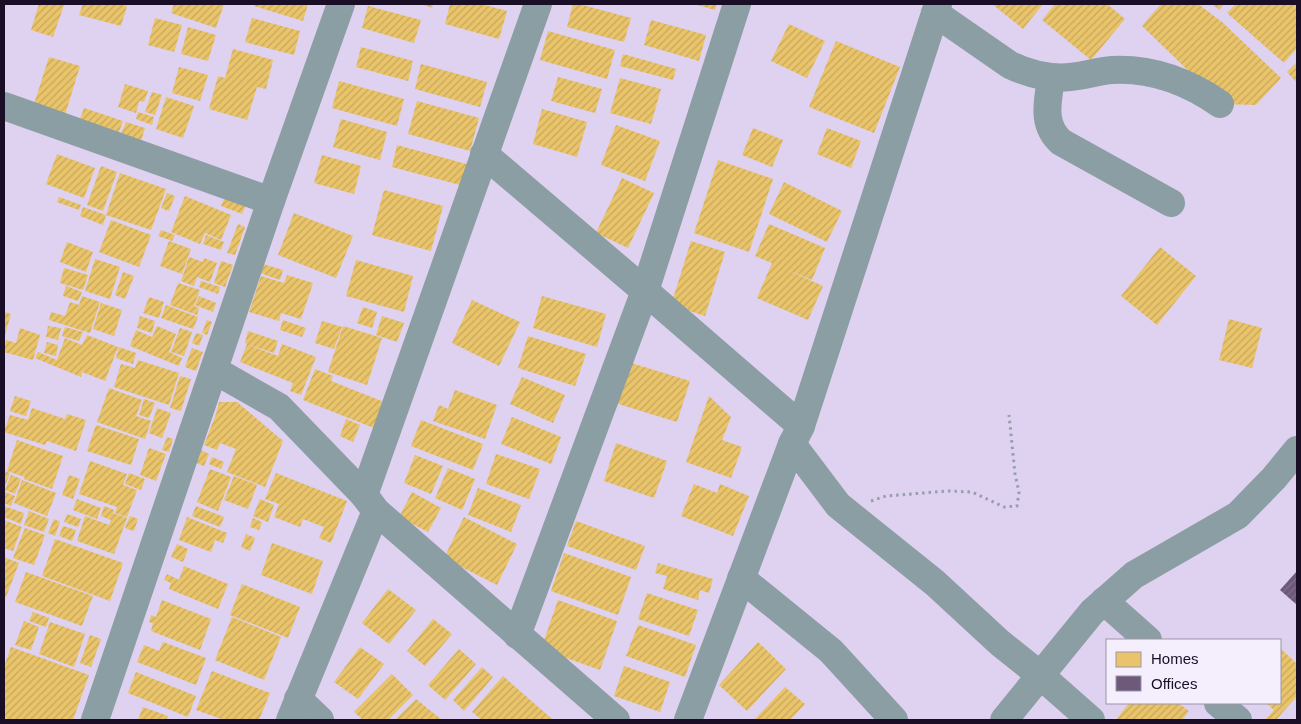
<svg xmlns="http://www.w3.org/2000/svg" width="1301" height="724" viewBox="0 0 1301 724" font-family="Helvetica,sans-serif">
<defs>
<pattern id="homes-hatch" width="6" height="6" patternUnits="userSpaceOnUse" patternTransform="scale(1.25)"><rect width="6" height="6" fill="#e9c46a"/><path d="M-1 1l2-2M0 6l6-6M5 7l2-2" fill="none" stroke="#c7a75c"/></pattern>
<pattern id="offices-hatch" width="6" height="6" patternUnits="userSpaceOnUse" patternTransform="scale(1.25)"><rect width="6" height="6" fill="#6d597a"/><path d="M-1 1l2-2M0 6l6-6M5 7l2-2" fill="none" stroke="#80708b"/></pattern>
</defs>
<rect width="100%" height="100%" fill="#dfd1f0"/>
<g fill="url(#homes-hatch)">
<path d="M39,4l25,1 -11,32 -22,-7z"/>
<path d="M83,4h34l10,2 -6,20 -42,-11z"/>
<path d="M174,4h50l-8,24 -45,-15z"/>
<path d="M255,4h53l-5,17 -49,-15z"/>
<path d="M421,4h12l-1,4z"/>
<path d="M450,4h31l26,7 -8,28 -54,-15z"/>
<path d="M573,4h6l52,14 -7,24 -57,-15z"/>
<path d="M694,4h23l-2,6z"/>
<path d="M992,4h51l-20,25z"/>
<path d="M1055,4h52l18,15 -34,41 -49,-40z"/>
<path d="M1161,4h37l24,18 59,56 -25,27 -33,-1 -81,-78z"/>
<path d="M1212,4h12l-5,6z"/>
<path d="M1236,4h61v44l-13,15 -57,-50z"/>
<path d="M368,6l53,14 -7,23 -52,-15z"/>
<path d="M155,18l27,7 -8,27 -26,-7z"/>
<path d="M252,18l48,13 -6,24 -49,-13z"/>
<path d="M651,20l55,15 -7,26 -55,-16z"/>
<path d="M789,24l36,17 -18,37 -36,-17z"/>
<path d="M188,27l28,8 -8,26 -27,-7z"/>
<path d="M548,31l67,19 -8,29 -67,-19z"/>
<path d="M836,41l64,26 -26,66 -65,-26z"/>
<path d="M361,47l52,14 -5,20 -52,-14z"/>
<path d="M233,49l40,11 -7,29 -9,-2 -10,33 -38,-11 9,-33 7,2z"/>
<path d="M623,54l53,15 -3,11 -53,-14z"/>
<path d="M49,57l31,9 -15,49 -31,-11z"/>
<path d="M1297,62v21l-10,-11z"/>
<path d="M421,64l66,18 -7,25 -65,-18z"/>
<path d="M179,67l29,8 -8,26 -28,-8z"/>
<path d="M558,77l44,12 -7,24 -44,-12z"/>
<path d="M620,78l41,11 -10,35 -41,-11z"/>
<path d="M339,81l65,18 -7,27 -65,-18z"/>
<path d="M125,84l23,7 -4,11 -5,-1 -3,12 -18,-6z"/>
<path d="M152,92l10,3 -7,20 -10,-3z"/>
<path d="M166,97l28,9 -11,32 -27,-9z"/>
<path d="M417,101l62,17 -9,33 -62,-17z"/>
<path d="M84,108l39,13 -4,11 -39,-13z"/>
<path d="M542,109l45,13 -10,35 -44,-13z"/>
<path d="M138,112l16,5 -2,8 -16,-6z"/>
<path d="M341,119l46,13 -7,28 -47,-13z"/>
<path d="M126,122l19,6 -4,13 -20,-7z"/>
<path d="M616,125l44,16 -15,40 -44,-16z"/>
<path d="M753,128l30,12 -11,27 -30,-12z"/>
<path d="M827,128l34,13 -10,27 -34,-14z"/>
<path d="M397,145l73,20 -6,21 -72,-19z"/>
<path d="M57,154l38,14 -11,30 -38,-14z"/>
<path d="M322,155l39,11 -7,28 -40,-11z"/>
<path d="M718,160l55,19 -24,73 -55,-19z"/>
<path d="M101,166l16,6 -14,39 -16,-6z"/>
<path d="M120,173l46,16 -15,41 -45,-15z"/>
<path d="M622,178l32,15 -26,55 -32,-15z"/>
<path d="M784,182l58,29 -15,31 -58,-28z"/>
<path d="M384,190l59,16 -12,45 -59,-16z"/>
<path d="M167,193l8,3 -6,15 -8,-3z"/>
<path d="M185,196l46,19 -10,25 -16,-7 -5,11 -29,-12z"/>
<path d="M59,197l22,8 -2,5 -22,-8z"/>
<path d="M225,197l21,8 -4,9 -21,-8z"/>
<path d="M83,207l23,8 -3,10 -23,-9z"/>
<path d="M294,213l59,23 -17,42 -58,-23z"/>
<path d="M111,220l40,15 -12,32 -40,-15z"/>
<path d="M238,224l7,3 -10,28 -8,-2z"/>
<path d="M769,224l56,24 -13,32 -27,-11 38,17 -15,34 -51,-22 15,-35 -17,-7z"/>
<path d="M161,230l14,5 -3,6 -14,-5z"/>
<path d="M206,235l18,7 -3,8 -18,-6z"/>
<path d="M169,241l22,8 -9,25 -22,-8z"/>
<path d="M691,241l34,11 -20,64 -34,-11z"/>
<path d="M67,242l26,10 -7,20 -26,-10z"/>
<path d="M1160,247l36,29 -39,49 -36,-29z"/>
<path d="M189,257l14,5 1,-4 13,5 -7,19 -13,-5 -3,9 -13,-5z"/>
<path d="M95,259l25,8 -10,32 -25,-8z"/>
<path d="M356,260l57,16 -9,36 -58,-16z"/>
<path d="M221,261l12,4 -8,22 -11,-4z"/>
<path d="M263,264l20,6 -3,10 -20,-7z"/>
<path d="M64,268l24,7 -5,15 -23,-7z"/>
<path d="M123,272l11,4 -9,23 -10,-4z"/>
<path d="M287,275l26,8 -12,36 -20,-6 -2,8 -30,-9 12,-36 23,7z"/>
<path d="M201,281l19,6 -2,7 -19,-7z"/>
<path d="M178,283l22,7 -6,16 5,2 -2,7 -27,-10z"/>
<path d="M66,286l16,6 -4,9 -15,-5z"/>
<path d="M82,296l18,6 -10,31 -41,-13 2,-8 14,4 5,-14 9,3z"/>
<path d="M199,296l17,7 -3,9 -18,-7z"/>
<path d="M542,296l64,18 -9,33 -64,-19z"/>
<path d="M149,297l15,5 -5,16 -16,-5z"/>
<path d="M472,300l48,22 -21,44 -47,-23z"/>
<path d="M101,303l21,7 -8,26 -21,-7z"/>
<path d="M166,305l32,12 -5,12 -32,-11z"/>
<path d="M363,307l14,5 -5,16 -15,-5z"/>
<path d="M4,312l7,2 -7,24z"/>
<path d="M140,316l15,5 -3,12 -15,-5z"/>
<path d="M382,316l22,7 -7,19 -21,-7z"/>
<path d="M1229,319l33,9 -10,40 -33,-8z"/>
<path d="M207,320l5,2 -5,13 -5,-2z"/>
<path d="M283,320l23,8 -4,9 -22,-7z"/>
<path d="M322,321l20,6 -8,22 -19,-6z"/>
<path d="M48,326l13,2 -3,12 -12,-3z"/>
<path d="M157,326l19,8 -7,18 13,6 -3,8 -49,-20 6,-16 16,7z"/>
<path d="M343,326l39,12 -15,47 -39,-13z"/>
<path d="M65,327l18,5 -4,9 -17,-5z"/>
<path d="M20,328l20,7 -7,25 -29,-8 2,-12 10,3z"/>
<path d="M180,328l12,4 -8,24 -13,-4z"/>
<path d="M248,331l30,10 -4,12 -25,-8 29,11 4,-12 34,13 -15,38 -11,-4 3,-8 -53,-21 7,-18 -2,-1z"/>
<path d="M196,333l7,2 -4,11 -7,-3z"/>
<path d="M87,335l31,12 -13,34 -23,-9 -1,5 -46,-19 3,-6 19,8 8,-22 17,7z"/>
<path d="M528,336l58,18 -11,32 -57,-18z"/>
<path d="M47,342l11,3 -2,11 -12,-3z"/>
<path d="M119,347l17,6 -3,11 -17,-6z"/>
<path d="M192,348l11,4 -7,19 -11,-4z"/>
<path d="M138,360l41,13 -10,32 -55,-18 7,-23 14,4z"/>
<path d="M628,362l62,19 -13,41 -62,-19z"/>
<path d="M315,369l18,7 -2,5 53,21 -10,26 -71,-28z"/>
<path d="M180,376l11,3 -10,32 -11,-3z"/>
<path d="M522,377l43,18 -12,28 -43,-19z"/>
<path d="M109,388l33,12 -6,16 15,5 -6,18 -48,-17z"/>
<path d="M455,390l42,15 -12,34 -52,-18 6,-16 9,4z"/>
<path d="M15,396l16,5 -5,15 -16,-5z"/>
<path d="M709,396l22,21 -9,23 20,7 -11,31 -45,-16z"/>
<path d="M144,399l11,4 -6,15 -10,-3z"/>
<path d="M219,402h18l46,39 -18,46 -38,-15 9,-23 -16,-6 -3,7 -13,-5 12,-31z"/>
<path d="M32,408l33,11 2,-5 19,6 -10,31 -29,-10 -2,4 -41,-13 6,-17 18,5z"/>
<path d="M157,408l14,5 -9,25 -13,-5z"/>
<path d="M512,417l49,20 -10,27 -50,-20z"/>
<path d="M346,419l14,6 -7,17 -13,-6z"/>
<path d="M421,420l62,24 -10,26 -62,-24z"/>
<path d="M96,425l43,14 -8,26 -44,-14z"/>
<path d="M167,437l6,2 -4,13 -7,-2z"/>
<path d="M17,440l46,16 -11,33 -28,-10 1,-2 -18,-6z"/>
<path d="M616,443l51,18 -13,37 -50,-17z"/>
<path d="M149,448l17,6 -10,27 -16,-6z"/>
<path d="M201,450l8,4 -5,12 -8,-3z"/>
<path d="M496,454l44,15 -11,30 -43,-15z"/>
<path d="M415,455l28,11 -12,28 -27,-11z"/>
<path d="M212,457l12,5 -3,7 -12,-5z"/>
<path d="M90,461l37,13 -4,11 14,5 -10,27 -12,-4 2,-6 -38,-13z"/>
<path d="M448,468l27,11 -13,31 -27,-12z"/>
<path d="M210,469l21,8 -13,34 -21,-9z"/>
<path d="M4,471l6,2 -6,16z"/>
<path d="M129,473l16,6 -4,11 -16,-6z"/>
<path d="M276,473l71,28 -16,42 -12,-5 5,-11 -21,-8 -3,8 -26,-10 5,-13 -14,-5z"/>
<path d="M11,475l10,4 -6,15 -10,-4z"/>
<path d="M69,475l11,4 -7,20 -11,-4z"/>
<path d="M234,476l23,9 -9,24 -24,-9z"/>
<path d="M22,480l34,13 -9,23 -33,-13z"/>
<path d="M694,484l23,9 3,-9 29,12 -16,40 -52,-20z"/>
<path d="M478,488l43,17 -10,27 -43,-17z"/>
<path d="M5,492l10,4 -4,10 -7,-3z"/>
<path d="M412,492l29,16 -13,24 -29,-15z"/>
<path d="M77,499l24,9 -4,11 -24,-9z"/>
<path d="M260,499l14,6 -6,17 -15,-6z"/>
<path d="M4,506l20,7 -3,11 -17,-7z"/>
<path d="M104,506l10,4 -1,3 14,5 -13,36 -37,-13 8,-25 24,9 2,-5 -10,-4z"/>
<path d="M196,506l28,11 -4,10 -28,-11z"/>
<path d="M29,511l20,8 -5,13 -20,-7z"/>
<path d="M67,514l14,5 -3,8 -14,-5z"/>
<path d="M130,516l8,3 -4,12 -9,-3z"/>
<path d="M187,517l40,16 -4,10 -8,-3 -4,12 -32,-12z"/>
<path d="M464,517l53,27 -20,41 -53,-27z"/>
<path d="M253,518l9,4 -3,8 -9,-3z"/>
<path d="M54,519l6,3 -5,14 -7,-3z"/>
<path d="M4,520l18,7 -9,24 -9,-3z"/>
<path d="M576,521l69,25 -9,24 -69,-24z"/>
<path d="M63,526l13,4 -4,11 -13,-5z"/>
<path d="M25,528l20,7 -11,30 -21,-7z"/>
<path d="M246,534l9,4 -5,13 -9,-4z"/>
<path d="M55,539l68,24 -13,38 -68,-25z"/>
<path d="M272,543l51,18 -11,33 -51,-19z"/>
<path d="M177,544l11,5 -5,13 -12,-5z"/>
<path d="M564,553l67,24 -13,38 -67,-24z"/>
<path d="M4,557l15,6 -13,34 -2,-1z"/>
<path d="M658,563l55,16 -4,14 -9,-3 -2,10 -35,-11 4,-13 -12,-3z"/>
<path d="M184,566l44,18 -10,25 -49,-20 2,-6 -7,-3 3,-6 12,6z"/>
<path d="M26,572l67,24 -11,30 -67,-24z"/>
<path d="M242,584l58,23 -12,31 -58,-23z"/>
<path d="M388,589l28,21 -27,34 -27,-21z"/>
<path d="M647,593l51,17 -9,26 -51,-17z"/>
<path d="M162,600l49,19 -11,31 -49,-19 2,-8 -4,-1 2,-7 5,2z"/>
<path d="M558,600l59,21 -17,49 -59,-21z"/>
<path d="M33,612l16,6 -3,9 -17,-6z"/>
<path d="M232,617l49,20 -17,43 -49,-20z"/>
<path d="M433,619l19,15 -27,32 -18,-15z"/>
<path d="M24,621l15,6 -8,23 -16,-5z"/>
<path d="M50,622l35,12 -11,33 -35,-13z"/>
<path d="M638,625l58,20 -11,32 -59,-21z"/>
<path d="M90,635l11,4 -10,28 -11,-4z"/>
<path d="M163,642l43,16 -10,27 -59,-23 7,-17 15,6z"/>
<path d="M758,642l28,27 -39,42 -28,-26z"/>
<path d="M11,647l78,28 -16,45h-64l-5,-2v-51z"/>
<path d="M360,647l24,17 -26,35 -24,-17z"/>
<path d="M1280,648l17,16v32l-21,24h-11l9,-10 -8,-7h14z"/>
<path d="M459,649l17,15 -31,36 -17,-15z"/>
<path d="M624,666l46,16 -10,30 -46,-16z"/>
<path d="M482,667l11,10 -29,34 -11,-11z"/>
<path d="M212,671l58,22 -11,27h-35l-28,-10z"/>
<path d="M136,672l60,24 -8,21 -60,-24z"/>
<path d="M392,674l21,21 -25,25h-25l-9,-8z"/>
<path d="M503,676l49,43 -1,1h-69l-10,-8z"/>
<path d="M785,687l20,17 -15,16h-36z"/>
<path d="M416,699l26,21h-47z"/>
<path d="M1129,703h49l11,8 -7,9h-66z"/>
<path d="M143,707l25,9 -2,4h-28z"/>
</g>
<path fill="url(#offices-hatch)" d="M1297,571v34l-17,-15z"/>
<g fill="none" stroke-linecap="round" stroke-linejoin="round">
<path stroke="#969faa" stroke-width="3" stroke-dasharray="2.5 4" stroke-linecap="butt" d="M871,501l15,-5 62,-5 24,1 32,15 13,-1 2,-14 -4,-18 -6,-59"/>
<g stroke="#8b9ea4" stroke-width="28">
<path d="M935,13l75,52c19,9 39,14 60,12 14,-1 28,-6 42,-7 40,-2 75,11 108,34"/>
<path d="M1051,78c-3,23 -10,46 10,64l110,61"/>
<path d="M4,106l267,95"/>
<path d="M484,154l161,137 156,135"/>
<path d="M214,370l65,37 85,88 12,16 240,209"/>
<path d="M792,444l46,61 97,78 65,60 40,32 51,45"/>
<path d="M364,495l174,-491"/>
<path d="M741,578l90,73 63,69"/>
<path d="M1104,601l44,39"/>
<path d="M517,635l128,-344 92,-287"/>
<path d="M298,699l22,21"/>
<path d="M1218,703l20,17"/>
<path d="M95,720l176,-519 70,-197"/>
<path d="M290,720l86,-209"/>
<path d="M688,720l104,-276 9,-18 137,-422"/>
<path d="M1004,720l88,-108 42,-37 104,-60 36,-37 23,-28"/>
</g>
</g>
<rect width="1301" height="724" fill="none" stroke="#1a0d26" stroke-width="10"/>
<rect x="1106" y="639" width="175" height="65" fill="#f5effd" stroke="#9d95a7"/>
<rect x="1116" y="652" width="25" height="15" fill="#e9c46a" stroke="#9d95a7"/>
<text x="1151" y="664" font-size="15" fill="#1a0d26">Homes</text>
<rect x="1116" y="676" width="25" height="15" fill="#6d597a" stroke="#9d95a7"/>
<text x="1151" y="689" font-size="15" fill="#1a0d26">Offices</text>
</svg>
